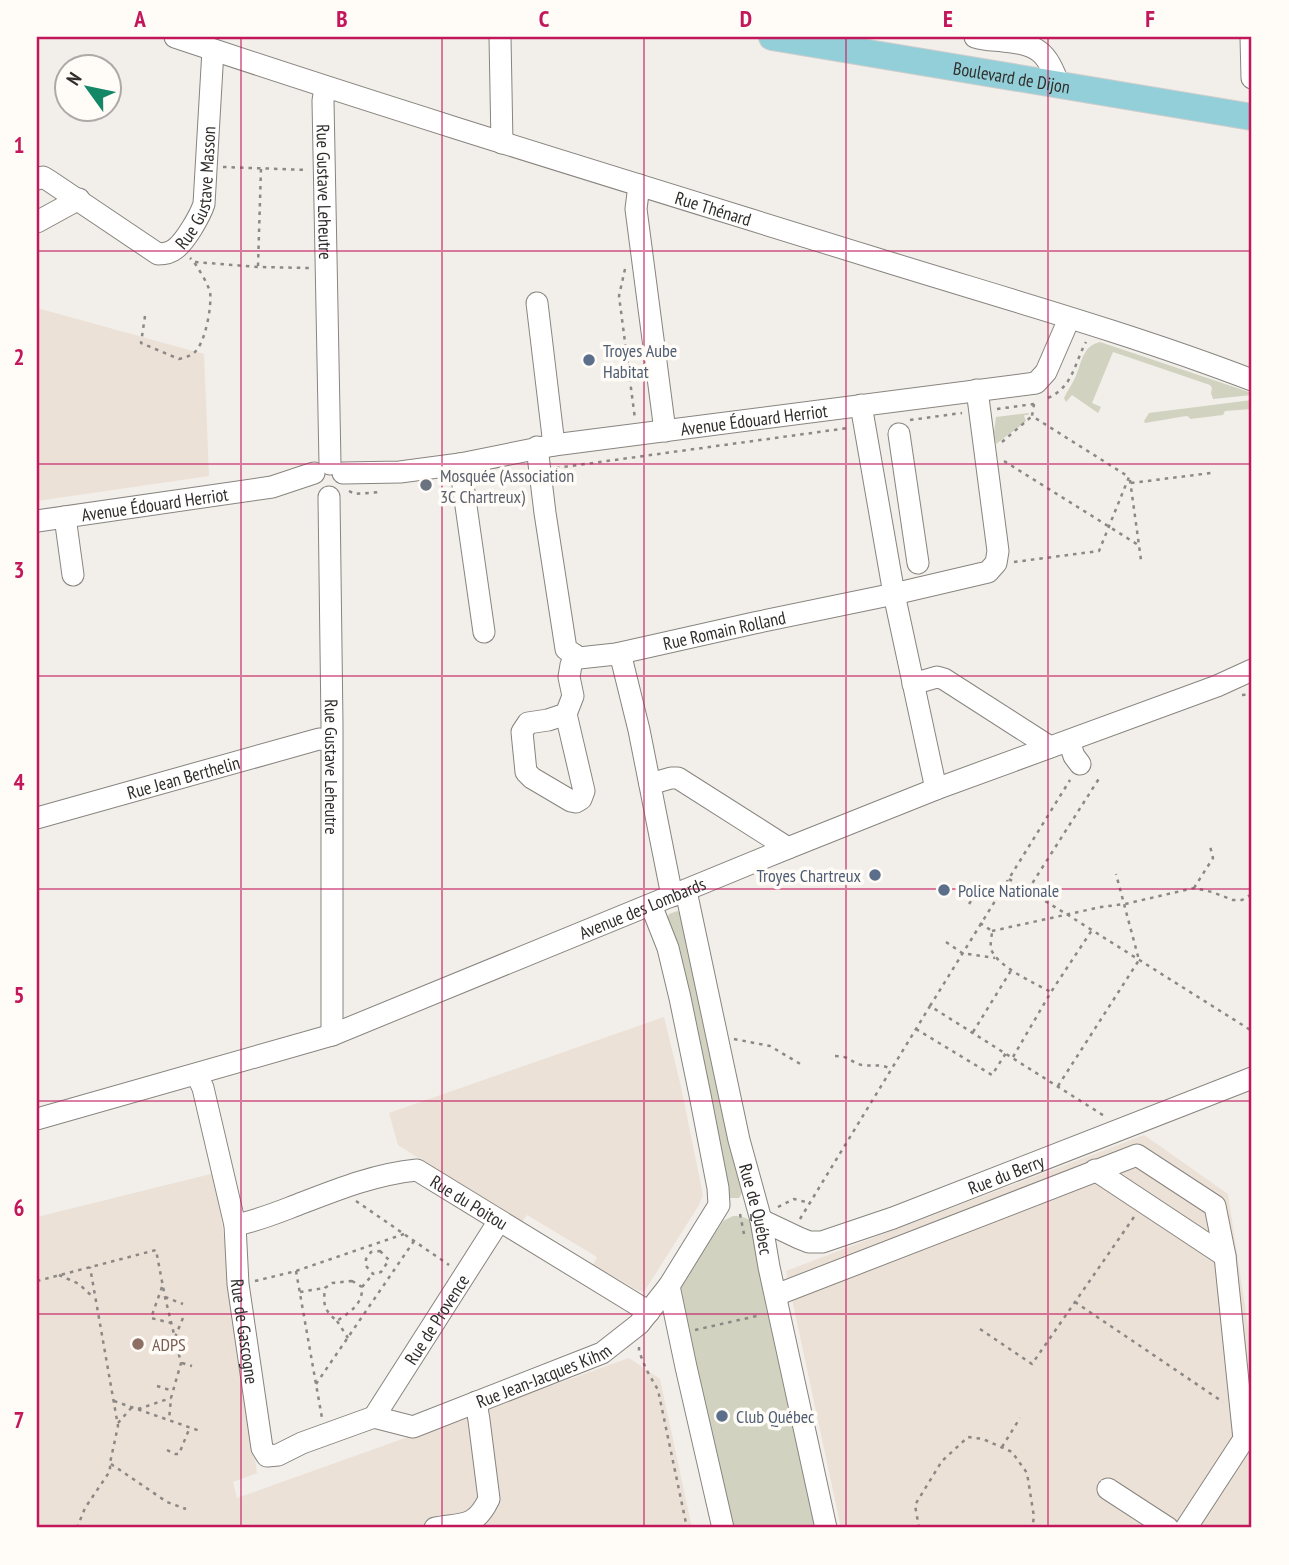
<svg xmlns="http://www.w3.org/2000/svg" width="1289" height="1565" viewBox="0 0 1289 1565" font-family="'PT Sans Narrow',sans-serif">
<rect width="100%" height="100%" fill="#f2eee9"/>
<g fill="#ece1d7">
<path d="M37,308l167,46 5,122 -172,25z"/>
<path d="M664,1017l17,70 22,108 -4,10 -55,87 -7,-2 -44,-25 4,-8 -70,-42 -6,8 -123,-78 -9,-32z"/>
<path d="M1144,1135l84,59 24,158v176h-411l-55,-257z"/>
<path d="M215,1173l42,300 -24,9 4,16 392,-140 31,21 32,149h-655v-311z"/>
</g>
<g fill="#d1d3c0">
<path d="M1100,342l152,51v2l-39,4 -2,-6 1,-5 -2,-3 -97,-33 -21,51 9,4 -3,6 -26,-18 -6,7 -2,-4c3,-7 8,-13 11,-20 7,-15 7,-32 25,-36z"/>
<path d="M1252,400v9l-27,2 -2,4 -33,4 -1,-2 -3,-1 -41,7 -1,-2 5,-8z"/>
<path d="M1029,413l-1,2h-3l-1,1 2,5 -2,2 -28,21 -2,-11 2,-16z"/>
<path d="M677,911l5,2 63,275 -6,10h-9l-4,-3 -59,-276 2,-5z"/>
<path d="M733,1216c10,0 15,2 22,9l66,303h-94l-48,-236 4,-10 40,-61z"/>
</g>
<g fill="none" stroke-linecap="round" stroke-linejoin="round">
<g stroke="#88847f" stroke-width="23">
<g id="minor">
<path id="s1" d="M175,37c230,77 461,147 693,219 128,40 259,76 384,124"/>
<path d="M500,37l2,106"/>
<path d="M975,37c9,3 19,3 28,4 35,3 44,11 56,44"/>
<path d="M1251,37l1,41"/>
<path id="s2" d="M325,87l-2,14 7,363"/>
<path id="s3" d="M37,179l6,-2 5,3 110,74c6,0 12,-1 17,-5 10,-7 25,-33 29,-45l9,-154"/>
<path d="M639,185l-3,24 29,222"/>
<path d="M37,222l42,-23"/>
<path d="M537,303l17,142"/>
<path d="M861,405l33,189 42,195"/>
<path d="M899,434l19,129"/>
<path id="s4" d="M537,447l8,66 21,136 13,9 37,-4 138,-31 140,-29 94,-22 8,-9 2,-12 -21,-161"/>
<path d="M460,464l24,168"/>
<path id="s5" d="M343,473l57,-1 60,-8 94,-19 482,-62 10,-11 23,-53"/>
<path id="s6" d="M329,497l3,227v311"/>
<path d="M65,517l8,58"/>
<path id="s7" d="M37,521l235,-34 42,-14"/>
<path d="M616,654l6,7 17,69 33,166"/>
<path d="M913,684l24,-7 7,2 106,68"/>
<path d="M566,714l18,77 -3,8 -5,3 -5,-1 -39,-23 -6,-6 -4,-40 6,-9 20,-3 18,-6 7,-18 -4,-19 2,-12 4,-10"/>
<path d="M1069,741l5,15 6,8"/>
<path d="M650,784l21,-6h7l110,70"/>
<path id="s8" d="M37,818l282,-79 12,1"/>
<path id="s9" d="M686,891l53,249 22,80 8,47 57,261"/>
<path d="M651,905l17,43 12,50 20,97 18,93 1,17 -50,81 17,81 37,161"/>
<path id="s10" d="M197,1075l6,13 32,137 3,59 24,164 5,8 11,-1 24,-12 72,-26 39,10 189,-74 37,-29 30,-38"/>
<path id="s11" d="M37,1119l295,-84 456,-187 148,-59 281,-103 35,-16"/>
<path d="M1095,1170l130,86"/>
<path id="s12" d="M761,1220l38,18 10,4h13l71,-24 359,-140"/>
<path id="s13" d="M235,1225c22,-4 41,-12 62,-20 39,-15 78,-31 120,-35l232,142"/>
<path d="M776,1295l361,-140 78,51 10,50 19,183 -58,89"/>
<path id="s14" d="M374,1417l125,-196"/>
<path d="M1108,1489l60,39"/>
<path d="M435,1528c28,-5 40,0 54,-29l-10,-79 -3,-18"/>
</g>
</g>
<g stroke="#cdcdcc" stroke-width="28">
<g id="major">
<path id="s15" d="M772,37l480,80"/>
</g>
</g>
<g stroke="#8b8885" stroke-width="2.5" stroke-dasharray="3.5 5" stroke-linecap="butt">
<path d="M223,167l85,3"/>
<path d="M195,262l63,5 52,1"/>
<path d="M258,266l3,-98"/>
<path d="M625,269l-6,27 16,123"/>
<path d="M145,316l-4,27 38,16c8,-2 15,-4 19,-11 8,-11 14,-43 12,-56 -2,-8 -14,-29 -20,-34"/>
<path d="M1048,398c25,-11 26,-34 38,-56"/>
<path d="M997,409l37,-5 4,-2"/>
<path d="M910,420l52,-7"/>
<path d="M1002,442l29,-25"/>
<path d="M1004,461l136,85"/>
<path d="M556,468l292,-40"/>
<path d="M498,476l25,-3"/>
<path d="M1130,480l11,80"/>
<path d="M1131,483l80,-10"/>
<path d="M349,491l6,3 25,-2"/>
<path d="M1014,562l85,-11 30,-74 -97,-61 2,-12"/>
<path d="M1242,695l10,-1"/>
<path d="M1009,879l59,36 184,116"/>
<path d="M1194,888l19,-30 -3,-12"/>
<path d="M1028,890l72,-113"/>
<path d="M969,904l4,-6"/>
<path d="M980,923l12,8c0,5 -2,12 -1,17 3,17 45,36 60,44"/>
<path d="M992,931l109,-24 24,-3 69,-16 18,4 21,8h9l10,-6"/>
<path d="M946,942l16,11 33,5"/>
<path d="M930,1006l140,-226"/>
<path d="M916,1029l76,46 14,-22"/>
<path d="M973,1032l39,-63"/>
<path d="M734,1039l36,7 32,19"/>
<path d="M835,1056c16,0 16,7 27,9 11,2 18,-2 29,4"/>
<path d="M1013,1057l38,-65 41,-62"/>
<path d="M1058,1086l81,-126 -23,-86"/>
<path d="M356,1201l93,64"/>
<path d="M778,1207l16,-8 16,4"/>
<path d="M740,1214l5,25"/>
<path d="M800,1219l130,-213 176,111"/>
<path d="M380,1251l9,9 -8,12 -8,2 -7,-8v-7l5,-7z"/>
<path d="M296,1271l26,147"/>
<path d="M59,1275l20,9 15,14"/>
<path d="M37,1281l119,-31 9,47 16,66 -10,35 -2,22"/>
<path d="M255,1281l41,-10 108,-37"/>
<path d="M352,1281l10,6c1,17 -12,25 -25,34 -13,-11 -14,-16 -12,-33l7,-5z"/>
<path d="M162,1287l-11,31 20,5"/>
<path d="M362,1287l11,-13"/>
<path d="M300,1292l24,-4"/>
<path d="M165,1297l18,7"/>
<path d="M1075,1302l148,100"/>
<path d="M337,1321l11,17"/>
<path d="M980,1329l52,35 102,-147"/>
<path d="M695,1330l66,-15"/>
<path d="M175,1337l8,-19"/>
<path d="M639,1347v4l7,18 12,21 29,138"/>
<path d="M182,1363l10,3"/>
<path d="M316,1384l98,-143"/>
<path d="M157,1386l16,5"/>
<path d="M114,1401l86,30"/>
<path d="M138,1409l33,-11"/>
<path d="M118,1423l14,-16"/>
<path d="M1002,1447l18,-29"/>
<path d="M167,1450l8,4h4l11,-27"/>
<path d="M111,1464l56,38 19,7"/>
<path d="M77,1528l8,-20 25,-37v-8l8,-37 -28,-159"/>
<path d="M919,1528l-4,-23 27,-44 26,-24 15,2 29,13 15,21 7,44 -2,11"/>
</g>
<use href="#minor" stroke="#fff" stroke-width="21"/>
<use href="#major" stroke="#93cfd8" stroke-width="26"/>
</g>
<path fill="none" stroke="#c2185b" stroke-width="2" stroke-opacity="0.55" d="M241,37v1491M442,37v1491M644,37v1491M846,37v1491M1048,37v1491M37,251h1215M37,464h1215M37,676h1215M37,889h1215M37,1101h1215M37,1314h1215"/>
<g fill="#5c6f8a" stroke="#fffbf7" stroke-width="2.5">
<circle cx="589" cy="360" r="7"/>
<circle cx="875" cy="875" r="7"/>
<circle cx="944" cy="890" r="7"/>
<circle cx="722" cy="1416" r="7"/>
</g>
<circle fill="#6b7280" stroke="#fffbf7" stroke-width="2.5" cx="426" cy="485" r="7"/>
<circle fill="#8d6e63" stroke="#fffbf7" stroke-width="2.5" cx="138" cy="1344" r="7"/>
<g text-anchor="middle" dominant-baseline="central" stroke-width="7" stroke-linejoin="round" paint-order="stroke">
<g font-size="18" fill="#302e2c" stroke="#fffbf7">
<text stroke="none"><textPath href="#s15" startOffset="243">Boulevard de Dijon</textPath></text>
<text stroke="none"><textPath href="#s3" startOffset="231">Rue Gustave Masson</textPath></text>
<text stroke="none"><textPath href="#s2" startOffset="105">Rue Gustave Leheutre</textPath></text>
<text stroke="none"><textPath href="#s1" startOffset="565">Rue Thénard</textPath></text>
<text stroke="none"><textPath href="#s5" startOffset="415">Avenue Édouard Herriot</textPath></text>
<text stroke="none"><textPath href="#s7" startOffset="119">Avenue Édouard Herriot</textPath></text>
<text stroke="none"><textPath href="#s4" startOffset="368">Rue Romain Rolland</textPath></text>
<text stroke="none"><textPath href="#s6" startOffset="270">Rue Gustave Leheutre</textPath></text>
<text stroke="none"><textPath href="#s8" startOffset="152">Rue Jean Berthelin</textPath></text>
<text stroke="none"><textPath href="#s11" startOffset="642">Avenue des Lombards</textPath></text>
<text stroke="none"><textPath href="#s12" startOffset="262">Rue du Berry</textPath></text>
<text stroke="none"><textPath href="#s13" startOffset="252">Rue du Poitou</textPath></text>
<text stroke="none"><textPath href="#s9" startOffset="326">Rue de Québec</textPath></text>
<text stroke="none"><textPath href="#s14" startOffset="116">Rue de Provence</textPath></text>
<text stroke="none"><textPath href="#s10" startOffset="262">Rue de Gascogne</textPath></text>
<text stroke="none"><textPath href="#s10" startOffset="684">Rue Jean-Jacques Kihm</textPath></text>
</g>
<g font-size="18" fill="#4e5e75" stroke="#fffbf7" text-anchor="start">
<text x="603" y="350">Troyes Aube<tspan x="603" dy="21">Habitat</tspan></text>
<text x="861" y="875" text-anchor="end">Troyes Chartreux</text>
<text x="958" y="890">Police Nationale</text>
<text x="736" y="1416">Club Québec</text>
</g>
<g font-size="18" fill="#5b616d" stroke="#fffbf7" text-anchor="start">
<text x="440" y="475">Mosquée (Association<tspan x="440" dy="21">3C Chartreux)</tspan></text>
</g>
<g font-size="18" fill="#785e54" stroke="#fffbf7" text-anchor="start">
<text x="152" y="1344">ADPS</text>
</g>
</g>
<rect width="1289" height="1565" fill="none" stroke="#fffbf7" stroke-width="77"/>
<g transform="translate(88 88) rotate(303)"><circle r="33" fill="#fffbf7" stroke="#aca9a6" stroke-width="2"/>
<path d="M0-5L12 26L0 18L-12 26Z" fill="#148766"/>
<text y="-10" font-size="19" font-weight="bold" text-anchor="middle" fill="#302e2c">N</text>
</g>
<rect x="38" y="38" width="1212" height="1488" fill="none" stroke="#c2185b" stroke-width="2.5"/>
<g font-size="23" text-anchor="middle" font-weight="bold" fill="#c2185b">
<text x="140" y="27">A</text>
<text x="342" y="27">B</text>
<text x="544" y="27">C</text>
<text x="746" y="27">D</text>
<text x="948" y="27">E</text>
<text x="1150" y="27">F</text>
<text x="19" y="153">1</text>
<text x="19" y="365">2</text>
<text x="19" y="578">3</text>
<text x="19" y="790">4</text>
<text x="19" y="1003">5</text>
<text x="19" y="1216">6</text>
<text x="19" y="1428">7</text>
</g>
</svg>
